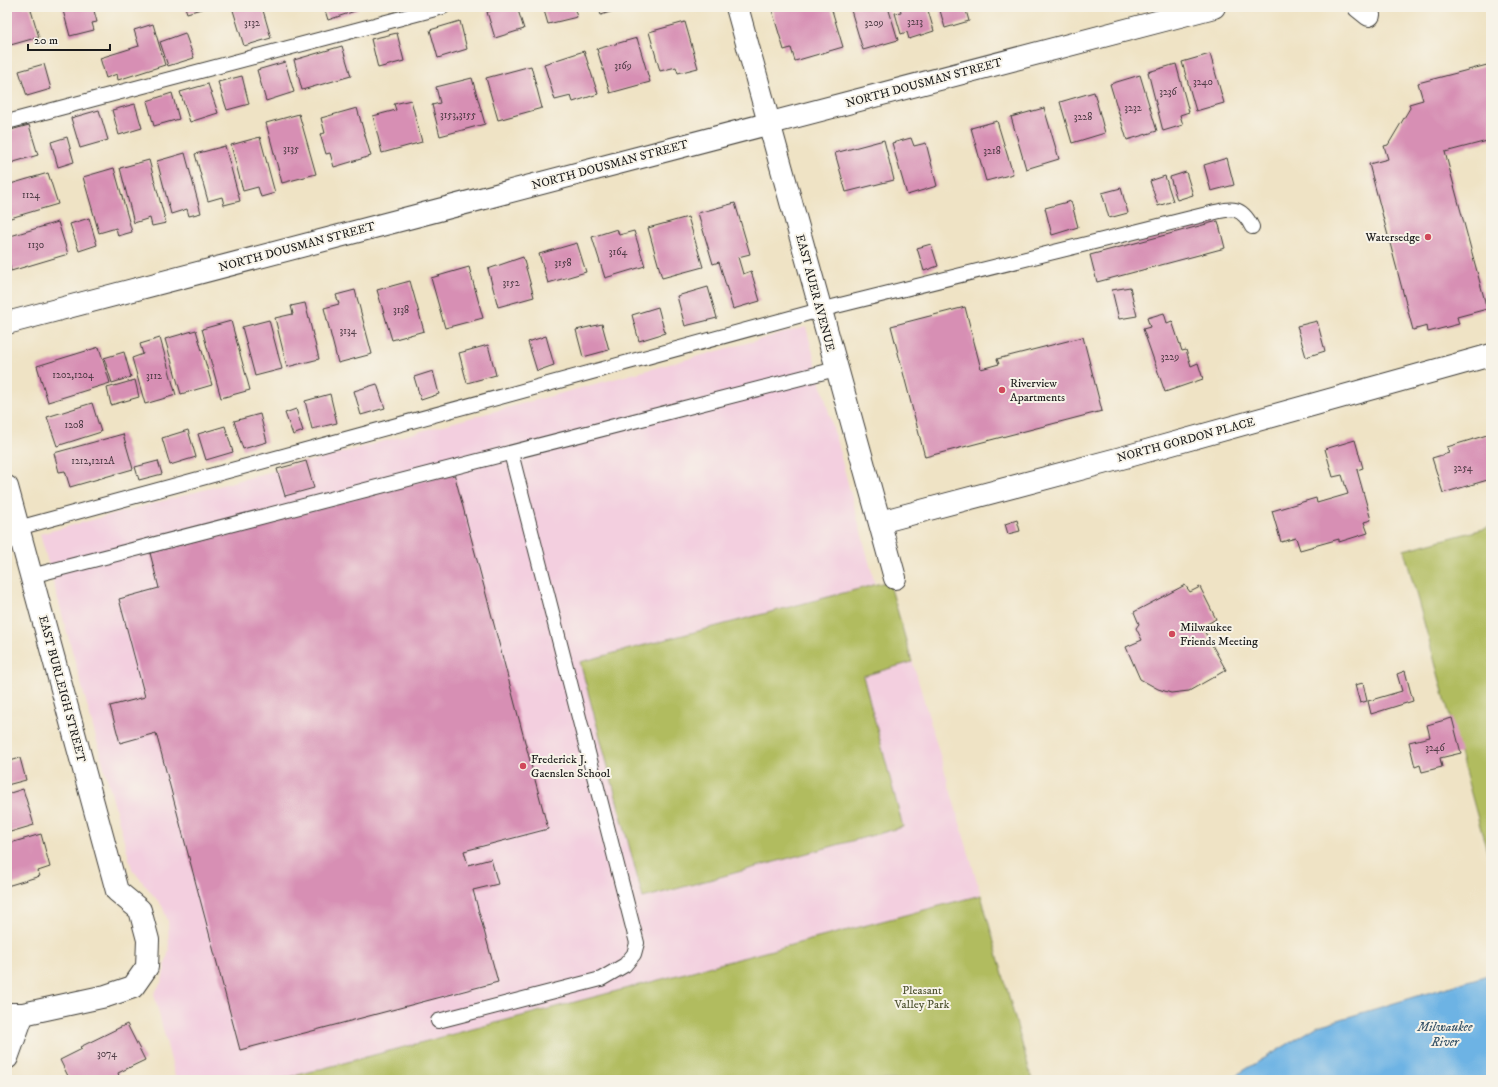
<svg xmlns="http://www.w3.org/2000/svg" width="1498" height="1087" viewBox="0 0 1498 1087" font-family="'IM FELL DW Pica',serif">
<rect width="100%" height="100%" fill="#f7f3e8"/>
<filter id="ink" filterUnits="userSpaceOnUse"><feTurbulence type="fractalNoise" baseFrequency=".025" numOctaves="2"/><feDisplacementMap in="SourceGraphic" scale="8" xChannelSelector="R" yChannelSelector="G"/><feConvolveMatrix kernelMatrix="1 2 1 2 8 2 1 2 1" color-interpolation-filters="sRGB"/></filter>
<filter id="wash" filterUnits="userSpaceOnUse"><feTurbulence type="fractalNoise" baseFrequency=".012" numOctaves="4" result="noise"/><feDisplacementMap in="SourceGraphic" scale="16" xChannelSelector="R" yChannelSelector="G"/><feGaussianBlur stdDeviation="0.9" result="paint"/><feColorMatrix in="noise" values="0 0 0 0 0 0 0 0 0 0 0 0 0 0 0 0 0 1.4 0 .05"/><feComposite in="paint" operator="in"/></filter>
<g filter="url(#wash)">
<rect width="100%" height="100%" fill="#efe3c5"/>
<path fill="#f3cfdf" d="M806,327l69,257 14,-3 92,314 -702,185h-103l-22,-86 8,-13 7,-32 -1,-28 -6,-15 -30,-37 -92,-335z"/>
<g fill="#b1bc5e" stroke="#666c3d">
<path d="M1491,527v339l-87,-316z"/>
<path d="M889,581l23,81 -49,14 40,151 -260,71 -63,-236z"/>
<path d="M981,895l51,185h-753z"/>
</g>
<path fill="#6db3e4" stroke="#446880" d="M1491,974v106h-263l90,-54z"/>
<g id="blocks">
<g fill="#d78fb4">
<path d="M7,7h23l9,30 -32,9z"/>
<path d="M62,7h31l4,15 -5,1 2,7 -24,6z"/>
<path d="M185,7h23l-21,6z"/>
<path d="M232,7h30l9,31 -27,8z"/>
<path d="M324,7h33l1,3 -30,10z"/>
<path d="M503,7h14l7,22 -29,9 -8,-26z"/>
<path d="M543,7h31l3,10 -29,7z"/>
<path d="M598,7h28l-25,8z"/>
<path d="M771,7h60l12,40 -48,14 -4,-13 -7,2z"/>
<path d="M850,7h38l10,33 -35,10z"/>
<path d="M900,7h27l7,24 -25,8 -2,-7 -6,2 -6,-21 6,-1z"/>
<path d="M939,7h26l4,14 -24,7z"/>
<path d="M460,21l7,28 -29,9 -8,-28z"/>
<path d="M685,22l13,46 -20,5 -2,-6 -16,4 -11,-39z"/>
<path d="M153,24l12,41 -47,15 -1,-6 -11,4 -6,-20 39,-12 -5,-16z"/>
<path d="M185,33l9,25 -26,8 -8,-24z"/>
<path d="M397,33l7,28 -26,7 -7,-29z"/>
<path d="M637,38l13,44 -40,11 -13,-44z"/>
<path d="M342,46l9,30 -49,14 -8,-30z"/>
<path d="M584,51l14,43 -25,8 -2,-6 -16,4 -11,-36z"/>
<path d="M1210,54l14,49 -28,8 -14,-49z"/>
<path d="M285,62l9,30 -28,9 -9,-31z"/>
<path d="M44,64l7,25 -24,7 -8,-25z"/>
<path d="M1176,64l13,48 -9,3 3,10 -20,6 -15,-59z"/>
<path d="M1491,64v76l-46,12 42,157 -30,8 2,7 -31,8 -1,-6 -14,4 -44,-166 19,-5 -4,-13 4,-1 22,-37 -1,-4 14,-4 -5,-17z"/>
<path d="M531,66l11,42 -44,12 -12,-42z"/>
<path d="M1140,75l17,56 -30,9 -17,-56z"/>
<path d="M242,76l7,28 -22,6 -9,-28z"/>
<path d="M472,78l13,46 -45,12 -8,-31 8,-2 -4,-16z"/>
<path d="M208,84l10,29 -28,9 -10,-30z"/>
<path d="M1094,92l11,41 -33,10 -12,-41z"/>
<path d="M172,93l7,26 -25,7 -7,-25z"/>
<path d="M411,100l11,42 -40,11 -9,-37 23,-6 -2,-6z"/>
<path d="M135,104l7,24 -23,7 -7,-25z"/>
<path d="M357,108l14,48 -37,11 -4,-14 -4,1 -6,-20 5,-1 -4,-15z"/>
<path d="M1044,108l15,51 -33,10 -15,-52z"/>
<path d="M99,110l9,30 -28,8 -9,-30z"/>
<path d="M299,114l17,60 -34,9 -16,-60z"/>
<path d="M997,121l16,53 -27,7 -15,-53z"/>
<path d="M29,125l9,30 -31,9v-33z"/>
<path d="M67,137l7,25 -16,5 -7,-25z"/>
<path d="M260,137l15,56 -14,4 -3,-10 -15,4 -12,-46z"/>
<path d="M911,138l3,8 12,-3 11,43 -30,9 -15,-52z"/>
<path d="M884,140l10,40 -48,12 -11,-39z"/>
<path d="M225,146l15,55 -16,4 -2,-8 -14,4 -13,-47z"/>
<path d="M185,153l16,60 -12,3 -2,-7 -16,5 -14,-53z"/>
<path d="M1227,158l7,27 -23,6 -7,-26z"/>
<path d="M149,160l17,63 -14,3 -2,-8 -16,5 -14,-55z"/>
<path d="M114,168l18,64 -14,4 -2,-8 -17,5 -16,-56z"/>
<path d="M1186,172l7,23 -16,5 -7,-23z"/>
<path d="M48,173l10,31 -51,15v-34z"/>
<path d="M1165,176l8,25 -15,5 -8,-25z"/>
<path d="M1121,188l7,25 -19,5 -7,-25z"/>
<path d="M1071,201l7,26 -26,8 -7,-27z"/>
<path d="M735,203l15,51 -12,3 5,17 8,-3 9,30 -27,8 -14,-47 -6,2 -15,-51z"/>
<path d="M688,217l15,50 -41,11 -14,-50z"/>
<path d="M89,218l8,27 -18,6 -9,-27z"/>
<path d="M1218,221l7,27 -128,34 -7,-27z"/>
<path d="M58,222l10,32 -57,17 -4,-16v-18z"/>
<path d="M617,229l2,6 15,-4 11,35 -40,12 -13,-41z"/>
<path d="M577,243l9,29 -38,11 -9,-29z"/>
<path d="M931,244l7,22 -14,5 -7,-23z"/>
<path d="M523,257l11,40 -36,10 -10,-38z"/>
<path d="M469,267l14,51 -38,10 -14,-50z"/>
<path d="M410,281l14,50 -32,9 -15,-50z"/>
<path d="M708,287l9,31 -32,8 -8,-30z"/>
<path d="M1130,287l7,29 -18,3 -7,-29z"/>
<path d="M355,290l17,64 -34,9 -14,-55 15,-4 -3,-9z"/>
<path d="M305,303l14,56 -32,8 -12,-49 18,-4 -2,-8z"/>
<path d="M658,307l7,26 -26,8 -7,-26z"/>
<path d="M965,307l16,62 18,-5 -2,-5 86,-22 19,74 -177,46 -34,-131z"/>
<path d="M1164,313l3,10 5,-2 10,30 4,-1 5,16 7,-3 5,16 -38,13 -22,-63 7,-2 -3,-9z"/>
<path d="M269,320l13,49 -27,7 -13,-49z"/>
<path d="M231,321l19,69 -29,8 -19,-69z"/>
<path d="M1317,321l8,30 -19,6 -9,-31z"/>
<path d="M602,324l7,26 -26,7 -7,-27z"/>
<path d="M196,330l16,55 -31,9 -16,-55z"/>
<path d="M546,336l8,29 -17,6 -9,-29z"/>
<path d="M160,338l16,57 -31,9 -13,-46 11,-4 -3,-10z"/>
<path d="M488,345l8,30 -29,8 -8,-30z"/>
<path d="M99,347l11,36 -62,19 -11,-36z"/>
<path d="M124,352l7,25 -19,6 -8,-25z"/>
<path d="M433,371l6,23 -18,6 -7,-23z"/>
<path d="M135,380l4,17 -28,8 -4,-17z"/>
<path d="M377,384l8,24 -24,7 -7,-24z"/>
<path d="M330,394l7,29 -25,6 -7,-28z"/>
<path d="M92,403l9,29 -44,14 -10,-29z"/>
<path d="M296,409l7,22 -10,4 -8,-22z"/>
<path d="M260,414l7,28 -24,7 -9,-28z"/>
<path d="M225,426l8,26 -27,8 -8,-26z"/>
<path d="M188,430l8,27 -26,8 -8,-27z"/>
<path d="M123,434l10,35 -63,18 -5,-16 -6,1 -5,-19z"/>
<path d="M1487,435l4,11v33l-48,14 -11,-35 17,-5 -2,-6z"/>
<path d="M1355,440l8,28 -6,2 14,50 -7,2 4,11 -29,9v-3l-39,11 -4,-12 -15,4 -9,-31 44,-13 1,5 31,-9 -6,-19 -9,2 -8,-28z"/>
<path d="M158,461l4,13 -23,6 -4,-13z"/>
<path d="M306,461l8,27 -29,8 -8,-27z"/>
<path d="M454,473l94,356 -84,22 4,14 23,-6 7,25 -25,6 25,92 -258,68 -84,-317 -36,10 -10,-37 35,-9 -26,-98 40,-11 -9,-35z"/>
<path d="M1017,520l3,11 -12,3 -3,-10z"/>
<path d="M1185,585l5,7 10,-5 16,32 -14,8 24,43 -37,21 -18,2 -13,-4 -18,-10 -14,-32 16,-7 -6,-12 3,-4 -5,-12z"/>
<path d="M1405,671l8,30 -42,13 -3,-13 34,-10 -5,-17z"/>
<path d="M1363,683l4,18 -7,2 -5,-18z"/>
<path d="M1452,718l9,35 -21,5 2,9 -20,5 -2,-7 -5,2 -6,-25 21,-5 -3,-12z"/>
<path d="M20,758l6,22 -19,5v-23z"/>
<path d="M23,789l11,36 -27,8v-39z"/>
<path d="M41,834l9,33 -12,4 2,5 -33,10v-42z"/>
<path d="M127,1024l18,36 -27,13 1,3 -9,4h-40l-10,-20 22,-11 -2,-2z"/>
</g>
</g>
</g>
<g filter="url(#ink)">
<use href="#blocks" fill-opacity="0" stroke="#3c3a35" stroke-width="1"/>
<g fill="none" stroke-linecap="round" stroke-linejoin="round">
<g stroke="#3c3a35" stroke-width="16">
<g id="lane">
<path d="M7,122l436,-115"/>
<path d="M18,528l802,-218 387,-96c22,-5 33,-11 45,13"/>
<path d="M31,576l805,-207"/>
<path d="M438,1021l163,-42 24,-14 9,-11 3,-11 -126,-490"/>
</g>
</g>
<g stroke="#3c3a35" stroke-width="24">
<g id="street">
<path d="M737,7l158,571"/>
<path d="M1359,7l10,8"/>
<path d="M7,323l1207,-316"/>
<path d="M7,487l110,404 23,19 8,30 -1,27 -14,20 -27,9 -83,18"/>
<path d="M880,522l245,-65 366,-102"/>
<path d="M7,1014h16l-16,44"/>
</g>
</g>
<use href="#lane" stroke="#fff" stroke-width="14"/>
<use href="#street" stroke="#fff" stroke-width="22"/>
</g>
</g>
<g fill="#d1495b" stroke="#f7f3e8" stroke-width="1.5">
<circle cx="1428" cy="237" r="4"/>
<circle cx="1002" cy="390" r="4"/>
<circle cx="1172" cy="634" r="4"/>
<circle cx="523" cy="766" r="4"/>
</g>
<g text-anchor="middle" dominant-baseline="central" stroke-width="4" stroke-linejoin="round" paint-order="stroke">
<g font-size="10" fill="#4b3942">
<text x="915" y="22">3213</text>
<text x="252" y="23">3132</text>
<text x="874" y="23">3209</text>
<text x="623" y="66">3169</text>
<text x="1203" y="82">3240</text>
<text x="1168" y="92">3236</text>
<text x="1133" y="108">3232</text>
<text x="458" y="115">3153,3155</text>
<text x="1083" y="117">3228</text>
<text x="291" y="149">3135</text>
<text x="992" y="151">3218</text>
<text x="31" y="195">1124</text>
<text x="36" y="245">1130</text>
<text x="618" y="252">3164</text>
<text x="563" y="263">3158</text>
<text x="511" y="283">3152</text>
<text x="401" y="310">3138</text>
<text x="348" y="331">3134</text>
<text x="1170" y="357">3229</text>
<text x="73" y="375">1202,1204</text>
<text x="154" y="376">3112</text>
<text x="74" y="425">1208</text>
<text x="93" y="461">1212,1212A</text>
<text x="1463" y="468">3254</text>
<text x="1435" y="748">3246</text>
<text x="107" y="1054">3074</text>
</g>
<g font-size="12" fill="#1c1c1c" stroke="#f7f3e8">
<text transform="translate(924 83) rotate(-15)">NORTH DOUSMAN STREET</text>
<text transform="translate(610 165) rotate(-15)">NORTH DOUSMAN STREET</text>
<text transform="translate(297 247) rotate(-15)">NORTH DOUSMAN STREET</text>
<text transform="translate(815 293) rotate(75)">EAST AUER AVENUE</text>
<text transform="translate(1186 440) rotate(-15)">NORTH GORDON PLACE</text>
<text transform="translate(62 689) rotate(75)">EAST BURLEIGH STREET</text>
</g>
<g font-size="12" fill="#1c1c1c" stroke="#f7f3e8" text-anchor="start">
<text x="1420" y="237" text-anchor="end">Watersedge</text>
<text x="1010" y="383">Riverview<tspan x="1010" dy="14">Apartments</tspan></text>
<text x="1180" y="627">Milwaukee<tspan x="1180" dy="14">Friends Meeting</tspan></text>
<text x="531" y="759">Frederick J.<tspan x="531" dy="14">Gaenslen School</tspan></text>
</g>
<g font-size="12" fill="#505433" stroke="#f7f3e8">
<text x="922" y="990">Pleasant<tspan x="922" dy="14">Valley Park</tspan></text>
</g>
<g font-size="13" font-style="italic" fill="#3c586c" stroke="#f7f3e8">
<text x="1445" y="1027">Milwaukee<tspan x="1445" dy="15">River</tspan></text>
</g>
</g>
<rect width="1498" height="1087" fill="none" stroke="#f7f3e8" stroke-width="24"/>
<path d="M28 44v6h82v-6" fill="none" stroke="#1c1c1c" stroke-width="2"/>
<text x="34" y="44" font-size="12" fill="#1c1c1c" stroke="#f7f3e8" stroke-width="3" paint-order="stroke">20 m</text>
</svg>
